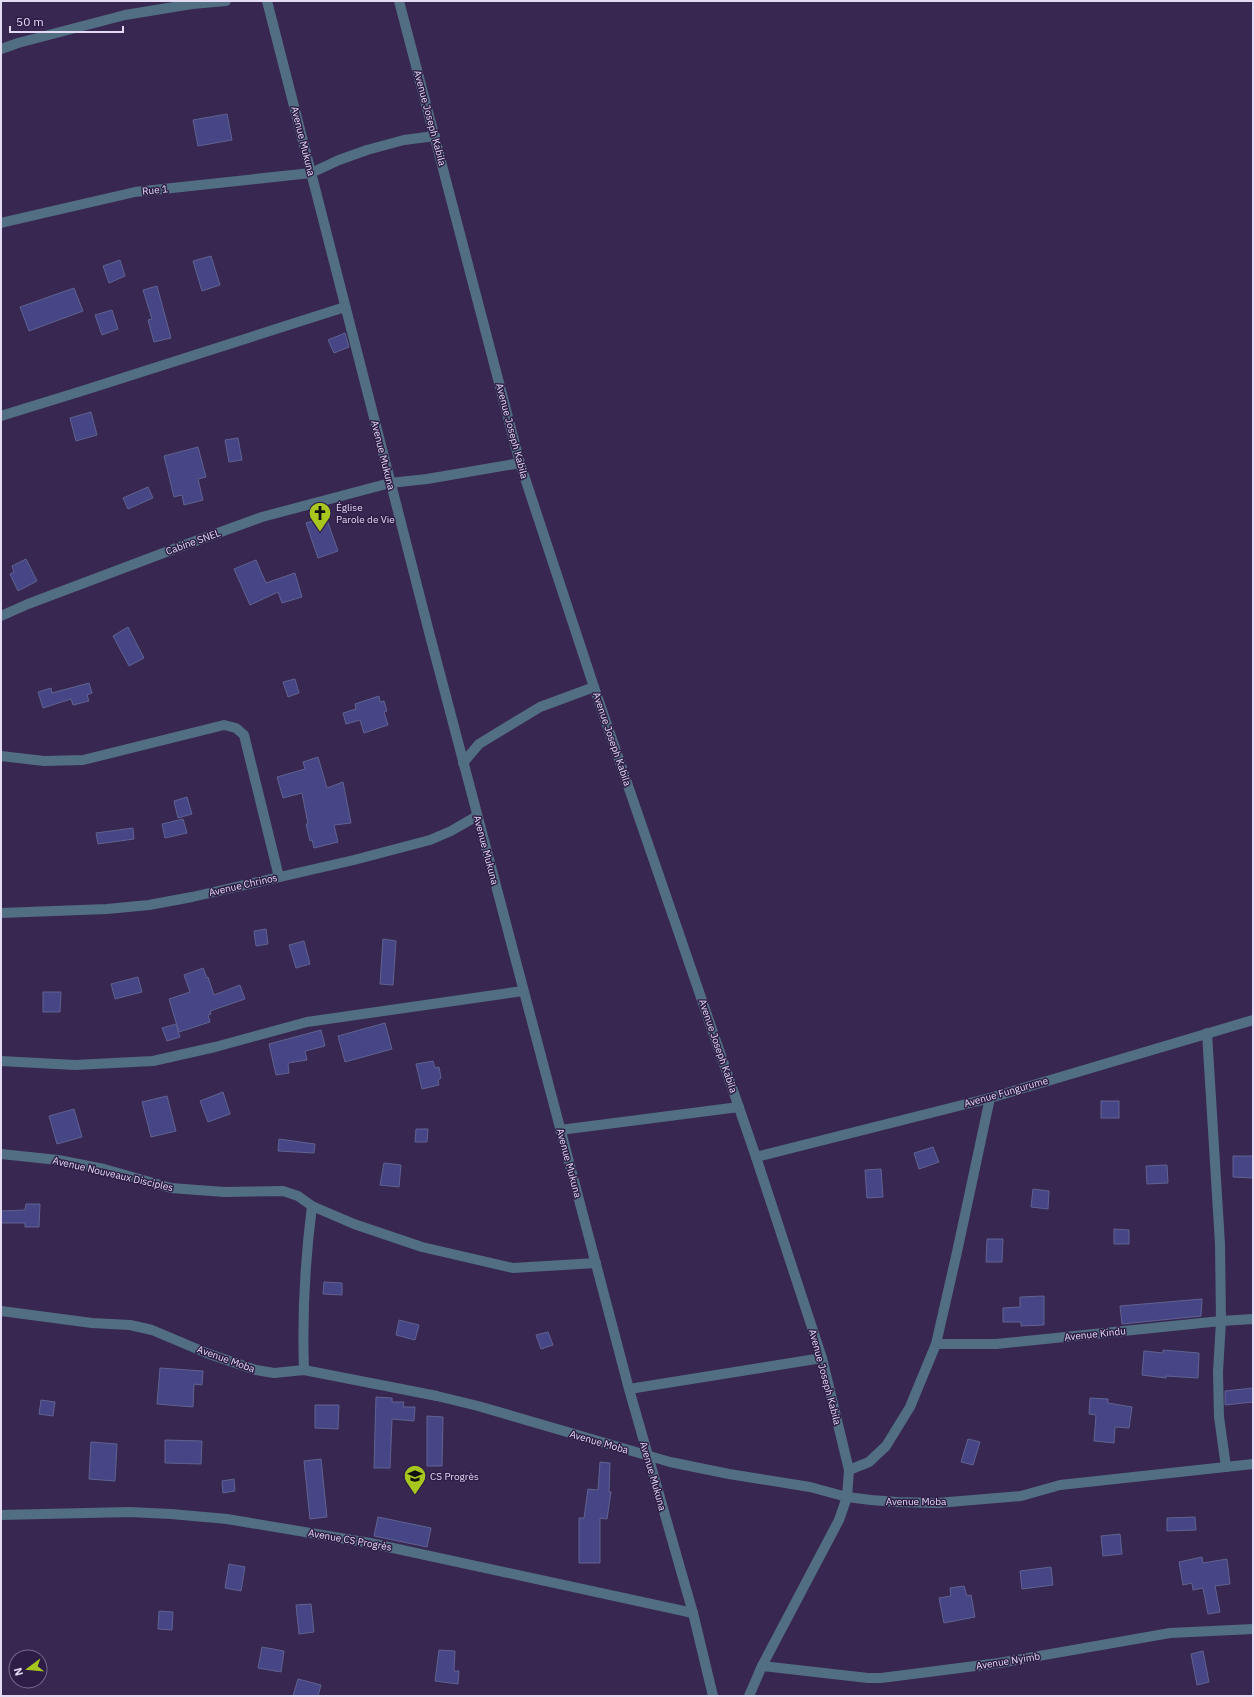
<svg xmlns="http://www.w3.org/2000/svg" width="1254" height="1697" viewBox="0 0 1254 1697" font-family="'IBM Plex Sans',sans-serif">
<rect width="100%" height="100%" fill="#382851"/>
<g fill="#464686" stroke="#5f6290">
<path d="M227,114l5,26 -34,6 -5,-26z"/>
<path d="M211,256l9,29 -18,6 -9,-30z"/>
<path d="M120,260l5,16 -16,7 -6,-17z"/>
<path d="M157,286l14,52 -17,4 -6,-22 4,-1 -9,-29z"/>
<path d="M74,288l9,23 -54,20 -9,-24z"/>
<path d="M112,310l6,19 -16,6 -7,-20z"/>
<path d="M345,333l4,14 -15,6 -6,-13z"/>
<path d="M91,412l6,23 -21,6 -6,-23z"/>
<path d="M238,438l4,22 -13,2 -4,-22z"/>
<path d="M198,447l8,30 -8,2 5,21 -19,5 -2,-10 -8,2 -10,-41z"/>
<path d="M148,487l5,11 -25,11 -5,-11z"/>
<path d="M326,517l12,34 -20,7 -12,-35z"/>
<path d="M26,559l11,22 -19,10 -8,-17 4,-2 -2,-6z"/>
<path d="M256,560l10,23 29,-10 7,24 -20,6 -4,-11 -28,13 -16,-36z"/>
<path d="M128,627l16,31 -15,8 -16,-30z"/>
<path d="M295,679l4,14 -11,4 -5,-15z"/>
<path d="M89,683l3,10 -5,2 2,6 -16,4 -2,-6 -28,9 -5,-16 13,-4 1,5z"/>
<path d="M379,696l1,6 4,-1 3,10 -3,1 4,13 -24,8 -4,-13 -14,4 -3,-11 13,-4 -1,-5z"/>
<path d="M318,757l9,31 16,-6 8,41 -17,2 4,17 -24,6 -2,-8 -2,1 -4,-17h2l-6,-31 -19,5 -6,-21 28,-8 -2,-7z"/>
<path d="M187,797l5,17 -14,4 -4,-17z"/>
<path d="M183,819l4,14 -22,5 -3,-14z"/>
<path d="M133,828l1,11 -36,5 -2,-11z"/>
<path d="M266,929l2,15 -12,2 -2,-15z"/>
<path d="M383,939l13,2 -3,44 -13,-1z"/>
<path d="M304,941l6,23 -14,4 -7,-23z"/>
<path d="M203,968l4,10 1,-1 6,18 26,-10 5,14 -35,12 1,3 -3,1 2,7 -31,10 -10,-33 21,-7 -6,-17z"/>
<path d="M138,977l4,15 -27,7 -4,-15z"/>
<path d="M43,992h18l-1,20h-17z"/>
<path d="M385,1023l7,26 -47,13 -7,-26z"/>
<path d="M176,1024l4,13 -13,4 -5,-13z"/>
<path d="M321,1030l4,16 -20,5 2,9 -19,3 1,10 -13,2 -7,-31z"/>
<path d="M433,1061l2,7 4,-1 2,11 -3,2 1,5 -17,4 -6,-25z"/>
<path d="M223,1092l7,22 -22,8 -8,-21z"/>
<path d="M167,1096l9,35 -25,6 -9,-35z"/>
<rect x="1101" y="1101" width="18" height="17"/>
<path d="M74,1109l8,28 -25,7 -8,-28z"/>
<path d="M416,1129h12l-1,13h-12z"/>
<path d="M279,1139l36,5 -1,9 -36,-2z"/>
<path d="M933,1147l6,15 -20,7 -5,-16z"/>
<path d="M1233,1156h20v22l-20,-1z"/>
<path d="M384,1163l17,2 -2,22 -19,-2z"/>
<path d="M1167,1165l1,18 -21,1 -1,-18z"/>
<path d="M881,1169l2,28 -16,1 -2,-28z"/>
<path d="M1033,1189l16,2 -1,18 -17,-2z"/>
<path d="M26,1204h14l-1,23h-14v-4h-24v-12l24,-1z"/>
<path d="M1114,1229l15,1v14h-15z"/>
<path d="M987,1239h16l-1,23h-16z"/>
<path d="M324,1282l18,1v12l-19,-1z"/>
<path d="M1044,1296v29l-23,1v-4h-18v-14l17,-1v-10z"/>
<path d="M1202,1299l-1,17 -79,8 -2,-18z"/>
<path d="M399,1320l20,5 -4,15 -19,-5z"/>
<path d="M548,1332l5,13 -12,4 -5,-14z"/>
<path d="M1163,1350l36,3 -1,25 -32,-2v2l-24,-3 2,-24 19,2z"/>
<path d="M160,1368l43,3 -1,14 -8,-1 -1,23 -36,-3z"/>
<path d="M1253,1388v14l-28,3v-14z"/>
<path d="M376,1397l16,1v4h12l-1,5h12l-1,14 -22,-2 -2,49h-16z"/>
<path d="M1090,1398l18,1v4l24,4 -3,21 -14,-1 -1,16 -20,-2 2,-26 -7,-1z"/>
<path d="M41,1400l14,2 -2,14 -14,-2z"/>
<path d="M315,1405h24l-1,24 -23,-1z"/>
<path d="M427,1416l16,1 -1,49h-15z"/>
<path d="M968,1439l12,3 -7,23 -12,-3z"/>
<path d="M165,1440l37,1 -1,23 -36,-1z"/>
<path d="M91,1442l26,2 -2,37 -26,-2z"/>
<path d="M321,1459l6,58 -17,2 -6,-58z"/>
<path d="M600,1462l10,1 -1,29h2l-4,27 -7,-1v45h-21v-45h5l4,-29 10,1z"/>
<path d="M234,1479l1,12 -12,2 -1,-12z"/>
<path d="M378,1517l53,11 -4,19 -53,-11z"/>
<path d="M1195,1517l1,13 -29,1v-13z"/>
<path d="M1120,1534l2,20 -19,2 -2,-20z"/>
<path d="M1202,1557l1,6 24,-4 3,25 -15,2 5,26 -12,2 -5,-26 -10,2 -1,-7 -9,2 -4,-23z"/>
<path d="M229,1564l16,3 -4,24 -16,-3z"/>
<path d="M1051,1567l2,18 -31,4 -2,-18z"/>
<path d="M964,1586l3,10 4,-1 4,22 -31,6 -5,-25 12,-2 -1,-8z"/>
<path d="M311,1604l3,28 -15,2 -3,-29z"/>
<path d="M159,1611l14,1 -1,18 -14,-1z"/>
<path d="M262,1647l22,4 -3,21 -23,-4z"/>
<path d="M439,1650l16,1 -1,20h5l-1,13 -23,-3z"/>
<path d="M1203,1651l6,31 -12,3 -6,-31z"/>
<path d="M298,1679l23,6 -3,11h-25z"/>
</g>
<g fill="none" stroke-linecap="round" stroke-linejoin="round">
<g stroke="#526e83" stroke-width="10">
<path d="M267,1l162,631 200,757 64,224 20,83"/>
<path d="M399,1l121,462 74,224 162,470 66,201 27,112 -2,27 -8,23 -77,146 -13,30"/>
<path d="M1,49l17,-6 107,-28 67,-11 34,-3"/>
<path d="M1,223l134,-31 176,-19 28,-13 28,-10 37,-10 31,-4"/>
<path d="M1,416l84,-26 260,-83"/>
<path d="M1,616l27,-12 154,-58 80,-29 128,-34 37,-4 93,-16"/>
<path d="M1,756l43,5 39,-1 141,-35 12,3 8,7 35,142"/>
<path d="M463,763l16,-19 61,-37 54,-20"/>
<path d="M1,913l106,-4 42,-4 43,-8 162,-37 76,-20 21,-9 26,-15"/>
<path d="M1207,1033l13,211 1,77 -3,51 1,45 7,50"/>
<path d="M1,1061l74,4 78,-4 62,-14 92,-25 216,-31"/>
<path d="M560,1130l179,-23"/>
<path d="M1,1154l57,6 46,9 67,19 53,4 59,-1 15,5 14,10 42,18 68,23 91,21 83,-5"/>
<path d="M756,1157l234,-59 263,-78"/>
<path d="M1,1311l91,12 38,2 22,5 57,24 47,16 18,3 30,-3 133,26 41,10 192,56 59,12 81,13 37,10 24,3 26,2 40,1 84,-7 39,-11 193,-21"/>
<path d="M936,1344h60l225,-23 32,-2"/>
<path d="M304,1370c-2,-55 1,-109 8,-164"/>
<path d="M629,1389l193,-31"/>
<path d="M849,1470l20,-8 17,-16 24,-39 26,-63 21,-92 33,-154"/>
<path d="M1,1515l128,-3 42,2 56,5 143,24 323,70"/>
<path d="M762,1666l106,12h13l118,-15 171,-30 83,-4"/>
</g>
</g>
<defs>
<g id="church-pin" transform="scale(1.15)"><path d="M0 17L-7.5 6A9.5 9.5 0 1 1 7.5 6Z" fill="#a7c71e" stroke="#2e1d46"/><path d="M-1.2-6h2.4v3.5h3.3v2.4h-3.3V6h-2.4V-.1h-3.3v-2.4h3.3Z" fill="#111"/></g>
<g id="school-pin" transform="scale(1.15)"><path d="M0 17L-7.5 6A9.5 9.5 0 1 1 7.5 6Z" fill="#a7c71e" stroke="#2e1d46"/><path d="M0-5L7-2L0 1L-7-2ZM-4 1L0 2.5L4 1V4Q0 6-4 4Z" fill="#111"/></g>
</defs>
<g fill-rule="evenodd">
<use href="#church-pin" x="320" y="513"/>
<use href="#school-pin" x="415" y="1476"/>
</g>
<g text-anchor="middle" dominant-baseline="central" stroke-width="3" stroke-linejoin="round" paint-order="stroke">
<g font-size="10" fill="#e3daf4" stroke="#2e1d46">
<text transform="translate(430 118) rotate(75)">Avenue Joseph Kabila</text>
<text transform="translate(303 141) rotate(76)">Avenue Mukuna</text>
<text transform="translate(155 190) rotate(-6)">Rue 1</text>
<text transform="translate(512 431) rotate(75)">Avenue Joseph Kabila</text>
<text transform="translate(383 455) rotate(76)">Avenue Mukuna</text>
<text transform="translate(193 542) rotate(-20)">Cabine SNEL</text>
<text transform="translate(612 739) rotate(71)">Avenue Joseph Kabila</text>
<text transform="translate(486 850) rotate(75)">Avenue Mukuna</text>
<text transform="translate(243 885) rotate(-13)">Avenue Chrinos</text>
<text transform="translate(718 1046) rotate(71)">Avenue Joseph Kabila</text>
<text transform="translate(1006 1092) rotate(-16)">Avenue Fungurume</text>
<text transform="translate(569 1163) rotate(75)">Avenue Mukuna</text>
<text transform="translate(113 1174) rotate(13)">Avenue Nouveaux Disciples</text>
<text transform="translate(1095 1334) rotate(-6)">Avenue Kindu</text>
<text transform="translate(226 1359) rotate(20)">Avenue Moba</text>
<text transform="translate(825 1377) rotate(75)">Avenue Joseph Kabila</text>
<text transform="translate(599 1442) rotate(16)">Avenue Moba</text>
<text transform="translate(653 1476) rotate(74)">Avenue Mukuna</text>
<text x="916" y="1501">Avenue Moba</text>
<text transform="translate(350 1540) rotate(10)">Avenue CS Progrès</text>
<text transform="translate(1008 1661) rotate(-9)">Avenue Nyimb</text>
</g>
<g font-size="10" fill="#e3daf4" stroke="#2e1d46" text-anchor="start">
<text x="336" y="507">Église<tspan x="336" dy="12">Parole de Vie</tspan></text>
<text x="430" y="1476">CS Progrès</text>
</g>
</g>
<rect width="1254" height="1697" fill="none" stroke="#e3daf4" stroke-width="4"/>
<g transform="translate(28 1669) rotate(254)"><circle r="19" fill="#2e1d46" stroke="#76698c"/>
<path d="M0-3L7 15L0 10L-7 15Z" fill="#a7c71e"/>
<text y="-6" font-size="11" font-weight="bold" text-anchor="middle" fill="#e3daf4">N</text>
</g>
<path d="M10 26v6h113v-6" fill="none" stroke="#e3daf4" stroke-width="2"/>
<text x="16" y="26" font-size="12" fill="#e3daf4" stroke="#2e1d46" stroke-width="3" paint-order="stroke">50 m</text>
</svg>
